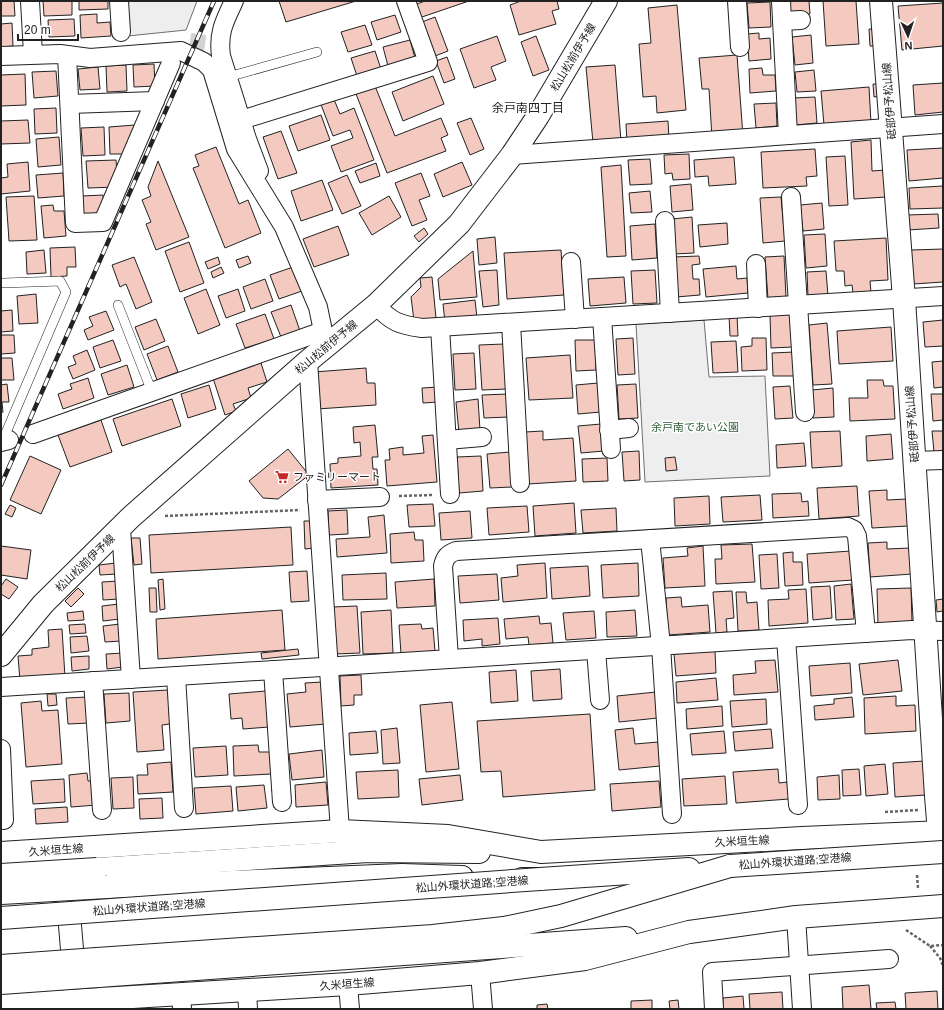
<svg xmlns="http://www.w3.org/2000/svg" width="944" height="1010" viewBox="0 0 944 1010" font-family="Arial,'Noto Sans JP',sans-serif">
<rect width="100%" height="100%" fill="#fff"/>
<g fill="#eee" stroke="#6f6f6f">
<path d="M126,1h71l-11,29 -58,6z"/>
<path d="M704,320l5,57 56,-1 5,100 -125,6 -9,-158z"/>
</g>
<g fill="#f3c9c0" stroke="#222">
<path d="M1,1h13l1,15h-14z"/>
<path d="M43,1h29v14l-28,1z"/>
<path d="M79,1h29v8l-29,1z"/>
<path d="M279,1h77l-70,21z"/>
<path d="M425,1h44l-50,17 -5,-13z"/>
<path d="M521,1h36l2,8 -7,2 4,13 -37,11 -9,-30z"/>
<path d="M789,1h20l1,13 -20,1z"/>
<path d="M823,1h33l3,43 -33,2z"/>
<path d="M770,2l1,25 -22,1 -2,-25z"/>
<path d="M943,3v43l-41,4 -4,-44z"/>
<path d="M677,5l9,105 -29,3 -1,-17 -13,1 -4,-53 12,-1 -3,-35z"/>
<path d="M97,14v9l13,-1 1,14 -30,2 -1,-23z"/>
<path d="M395,15l6,17 -24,8 -6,-18z"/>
<path d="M435,17l13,34 -13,5 -13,-34z"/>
<path d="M74,19l1,17 -26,1 -1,-17z"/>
<path d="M12,23l1,23 -12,1v-23z"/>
<path d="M365,25l7,20 -24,7 -7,-20z"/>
<path d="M869,29h6l1,17h-6z"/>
<path d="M759,33v6l11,-1 1,21 -22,2 -2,-27z"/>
<path d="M811,35l2,28 -18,2 -3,-28z"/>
<path d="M497,36l9,25 -15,6 5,13 -22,8 -14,-39z"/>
<path d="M536,36l13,34 -16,6 -12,-34z"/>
<path d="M410,40l5,18 -27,8 -5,-19z"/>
<path d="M375,51l6,18 -24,7 -6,-18z"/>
<path d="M737,55l6,81 -31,2 -3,-49h-7l-3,-31z"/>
<path d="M447,57l8,22 -11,4 -8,-22z"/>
<path d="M154,64l1,22 -21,1 -1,-22z"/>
<path d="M126,65l1,26 -20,1 -1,-26z"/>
<path d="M615,65l6,76 -28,2 -7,-76z"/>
<path d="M98,67l2,22 -20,1 -2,-21z"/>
<path d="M762,68l1,7h12l1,16 -26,2 -1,-24z"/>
<path d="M814,70l2,21 -19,1 -2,-20z"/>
<path d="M56,71l2,25 -24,2 -2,-26z"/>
<path d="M25,74l1,31 -25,1v-31z"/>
<path d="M433,76l11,28 -41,17 -11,-29z"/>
<path d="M943,83v29l-28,3 -2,-30z"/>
<path d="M873,84h6l1,12 -6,1z"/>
<path d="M375,86l20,50 46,-18 7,17 -7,3 5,13 -59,22 -31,-79z"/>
<path d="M869,87l2,36 -47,2 -3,-34z"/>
<path d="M333,97l7,17 14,-6 20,52 -33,12 -10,-26 22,-8 -3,-8 -17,6 -13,-34z"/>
<path d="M815,97l2,26 -22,2 -2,-27z"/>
<path d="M776,103l1,23 -21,2 -2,-24z"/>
<path d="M56,108l1,25 -22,1 -1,-25z"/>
<path d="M321,115l9,25 -32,11 -9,-25z"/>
<path d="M471,118l13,31 -14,6 -13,-32z"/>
<path d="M28,120l2,23 -29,1v-23z"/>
<path d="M668,121l1,18 -42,3 -1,-18z"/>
<path d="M135,125l-8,29h-17l-1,-27z"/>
<path d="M104,127l1,28 -22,1 -2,-28z"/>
<path d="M281,131l16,42 -19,6 -15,-42z"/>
<path d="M59,137l2,28 -23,2 -2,-28z"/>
<path d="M871,140l1,31 13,-1 1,27 -32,2 -3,-57z"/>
<path d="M216,147l23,57 9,-4 13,33 -36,15 -32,-80 6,-2 -4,-11z"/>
<path d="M943,148v30l-34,3 -2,-31z"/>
<path d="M815,149l2,27 -11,1 1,9 -44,2 -2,-36z"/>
<path d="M689,154l1,25 -17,1 -1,-7 -7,1 -1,-19z"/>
<path d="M845,156l3,49 -19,1 -3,-49z"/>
<path d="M734,157l2,27 -27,2 -1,-10 -13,1 -1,-17z"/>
<path d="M650,159l2,25 -22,1 -2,-25z"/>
<path d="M116,160l2,27 -30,1 -2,-27z"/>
<path d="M158,161l31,76 -33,13 -10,-26 5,-2 -9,-22 9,-4 -3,-9z"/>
<path d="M28,162l2,29 -29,3v-16l7,-1 -1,-13z"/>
<path d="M462,162l10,23 -29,12 -9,-23z"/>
<path d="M376,163l4,13 -20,7 -5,-12z"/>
<path d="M621,165l5,91 -19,1 -6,-90z"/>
<path d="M63,173l1,23 -26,2 -2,-23z"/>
<path d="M421,173l9,23 -11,4 8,20 -15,6 -17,-43z"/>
<path d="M347,175l14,31 -19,8 -14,-31z"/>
<path d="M322,180l11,30 -32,11 -10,-30z"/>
<path d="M691,184l2,26 -21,2 -2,-26z"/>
<path d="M943,186v22l-33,1 -1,-21z"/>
<path d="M650,191l2,21 -21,1 -2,-20z"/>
<path d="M103,195l1,19 -21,1 -1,-19z"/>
<path d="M34,196l3,44 -28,1 -3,-44z"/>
<path d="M389,196l12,21 -29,18 -13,-22z"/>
<path d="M781,197l4,44 -22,2 -3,-45z"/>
<path d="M822,203l2,26 -21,2 -3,-26z"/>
<path d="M53,205l1,6h10l2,25 -22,2 -3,-32z"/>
<path d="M938,214l1,14 -31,2 -1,-15z"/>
<path d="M692,217l2,36 -20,1 -2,-35z"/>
<path d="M727,223l1,21 -28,3 -2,-22z"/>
<path d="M655,224l2,34 -25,2 -2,-34z"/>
<path d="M338,226l11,29 -35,12 -11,-28z"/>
<path d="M424,228l4,6 -9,8 -5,-6z"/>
<path d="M825,234l2,32 -21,2 -2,-33z"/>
<path d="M495,237l2,26 -18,2 -2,-26z"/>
<path d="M886,238l2,42 -18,1 1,11 -18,1 -1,-8 -7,1 -1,-15h-8l-2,-30z"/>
<path d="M189,242l15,41 -24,9 -15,-41z"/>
<path d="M75,247l1,20h-9v9l-16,1 -1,-29z"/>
<path d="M943,249v33l-30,2 -2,-34z"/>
<path d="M44,250l2,23 -19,1 -1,-22z"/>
<path d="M561,250l3,45 -57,4 -3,-46z"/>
<path d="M473,251l4,46 -37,3 -2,-21z"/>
<path d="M248,256l3,7 -12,5 -3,-8z"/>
<path d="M699,256l1,8 -8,1 1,14h6l1,16 -24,2 -3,-40z"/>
<path d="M784,256l2,42 -18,1 -3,-42z"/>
<path d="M134,257l18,45 -16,7 -10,-25 -6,3 -8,-22z"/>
<path d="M218,257l2,7 -12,5 -3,-7z"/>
<path d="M736,266l1,13 10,-1 1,15 -42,4 -3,-28z"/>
<path d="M221,267l3,6 -11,5 -2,-6z"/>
<path d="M293,267l9,24 -23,8 -9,-24z"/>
<path d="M497,270l2,35 -16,2 -4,-36z"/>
<path d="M655,270l2,33 -24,1 -2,-33z"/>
<path d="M826,271l2,25 -20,1 -1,-25z"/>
<path d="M432,277l4,41 -22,3 -3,-24 10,-10 -1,-9z"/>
<path d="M624,277l2,26 -36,3 -2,-27z"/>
<path d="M265,279l8,22 -22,8 -8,-22z"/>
<path d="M206,289l14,36 -22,9 -14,-36z"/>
<path d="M238,289l7,22 -19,7 -8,-22z"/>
<path d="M36,294l2,29 -19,1 -2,-28z"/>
<path d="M475,300l2,18 -32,4 -2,-18z"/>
<path d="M291,305l9,26 -19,6 -10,-25z"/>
<path d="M12,310l1,21 -12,1v-21z"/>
<path d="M106,311l8,19 -26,10 -4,-10 9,-4 -4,-9z"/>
<path d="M265,314l9,25 -29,9 -9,-24z"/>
<path d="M792,314l1,33 -22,1 -1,-33z"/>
<path d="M729,315h8l1,21h-8z"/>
<path d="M156,319l9,22 -21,9 -9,-23z"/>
<path d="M943,320v26l-18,1 -2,-25z"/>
<path d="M827,323l5,61 -19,1 -4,-60z"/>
<path d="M891,327l2,34 -54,3 -2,-33z"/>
<path d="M1,335h13l1,18 -14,1z"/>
<path d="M633,338l2,36 -17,1 -2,-36z"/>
<path d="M752,338h14l1,32 -25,1 -1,-24 11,-1z"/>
<path d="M113,340l8,21 -21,7 -7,-21z"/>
<path d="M575,340h20l1,30 -20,1z"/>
<path d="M736,341l2,31 -25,1 -2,-31z"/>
<path d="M504,344l3,45 -25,1 -3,-45z"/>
<path d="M168,346l10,26 -21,8 -10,-26z"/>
<path d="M87,350l8,20 -22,9 -5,-12 8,-3 -3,-8z"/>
<path d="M794,352l1,24h-22l-1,-23z"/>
<path d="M474,353l2,36 -21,1 -2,-36z"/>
<path d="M570,355l3,43 -44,2 -3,-42z"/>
<path d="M1,358h11l2,22h-13z"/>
<path d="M943,361v26l-9,1 -2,-26z"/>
<path d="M261,363l6,19 -19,6 3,10 -18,6 3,7 -11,4 -12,-37z"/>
<path d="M127,365l7,22 -26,8 -7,-21z"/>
<path d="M366,368l1,15h8l1,22 -59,4 -3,-37z"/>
<path d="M88,378l6,20 -31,11 -5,-15 14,-5 -2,-5z"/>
<path d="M867,380h16l1,6h9l2,33 -45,2 -1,-23h19z"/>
<path d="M598,383l3,29 -23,2 -2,-29z"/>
<path d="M7,384l2,18h-7l1,10 -2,1v-28z"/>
<path d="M636,384l2,34 -19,1 -2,-34z"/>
<path d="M209,385l7,24 -28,9 -7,-24z"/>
<path d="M790,386l3,32 -18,1 -2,-32z"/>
<path d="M438,387v15l-15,1 -1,-15z"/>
<path d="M833,388l1,29 -21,1 -1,-28z"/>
<path d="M508,394l1,23 -25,1 -2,-23z"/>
<path d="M931,394h12v26l-10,1z"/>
<path d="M172,399l9,27 -59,20 -9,-27z"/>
<path d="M478,399l2,31 -21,3 -3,-31z"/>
<path d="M101,420l11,32 -42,15 -12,-32z"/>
<path d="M601,424l3,27 -23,2 -3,-27z"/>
<path d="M375,425l3,32h-6l1,12h4l1,16 -47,3 -1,-24 8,-1v-5l23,-2 -1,-14 -6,1 -1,-16z"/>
<path d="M543,431v9l30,-2 3,43 -48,3 -3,-52z"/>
<path d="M840,431l2,35 -30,2 -2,-36z"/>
<path d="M932,431h11v20l-9,1z"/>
<path d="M891,434l2,25 -26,2 -1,-25z"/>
<path d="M433,435l4,47 -50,4 -2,-26h5l-1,-11 14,-2v8l21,-2 -2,-17z"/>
<path d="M804,443l2,23 -29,2 -1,-23z"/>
<path d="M288,449l21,26 -31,24 -15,-1 -14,-17z"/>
<path d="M639,451l1,29 -16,1 -2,-29z"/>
<path d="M510,452l2,35 -22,1 -3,-34z"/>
<path d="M30,456l31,14 -20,44 -31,-14z"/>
<path d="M481,456l2,35 -24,2 -2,-36z"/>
<path d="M675,457l2,13 -11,1 -1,-13z"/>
<path d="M607,458l1,23 -25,1 -1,-23z"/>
<path d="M857,486l2,30 -40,3 -2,-31z"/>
<path d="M887,490v10l20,-1 1,27 -36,2 -3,-37z"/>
<path d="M801,493l1,9 6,-1 1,15 -36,2 -1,-24z"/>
<path d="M760,495l2,25 -39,2 -2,-25z"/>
<path d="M709,496l1,28 -35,2 -1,-28z"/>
<path d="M574,503l2,30 -41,3 -2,-30z"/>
<path d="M433,504l2,22 -26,1 -2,-22z"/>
<path d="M10,505l6,3 -4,9 -7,-3z"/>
<path d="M527,506l2,26 -40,3 -2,-27z"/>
<path d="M616,508l1,23 -34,2 -2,-23z"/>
<path d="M347,510l1,24 -19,1 -1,-24z"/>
<path d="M470,511l2,27 -31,2 -2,-27z"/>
<path d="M384,515l3,38 -50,4 -1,-18 34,-2 -2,-20z"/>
<path d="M304,521h9l1,27 -9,1z"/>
<path d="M291,527l2,38 -142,8 -2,-38z"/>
<path d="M414,532l1,8h8l1,21 -33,2 -1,-29z"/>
<path d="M131,538h9l2,26 -8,1z"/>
<path d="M887,542v7l23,-1 2,26 -42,3 -2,-34z"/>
<path d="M752,544l3,38 -39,2 -1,-25h7l-1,-14z"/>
<path d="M1,546l30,4 -4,29 -26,-4z"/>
<path d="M703,546l2,40 -40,2 -2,-30 25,-2 -1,-8z"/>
<path d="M851,551l2,29 -44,3 -2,-29z"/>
<path d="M793,552v10h9l1,23 -18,1 -2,-33z"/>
<path d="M777,554l2,34 -18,1 -2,-34z"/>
<path d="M116,563l1,11 -17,1 -1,-10z"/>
<path d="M545,563l2,35 -44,4 -2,-24 17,-2 -1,-11z"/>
<path d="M638,563l1,33 -36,2 -2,-33z"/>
<path d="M588,566l2,30 -38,3 -2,-31z"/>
<path d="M307,571l2,30 -18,1 -2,-30z"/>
<path d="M386,573l1,26 -44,1 -1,-25z"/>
<path d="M497,574l2,26 -39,3 -2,-27z"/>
<path d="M6,579l12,8 -9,12 -8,-5v-8z"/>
<path d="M163,579l2,30 -5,1 -2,-30z"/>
<path d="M434,579l1,27 -38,2 -2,-26z"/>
<path d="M118,581l1,18 -16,1 -1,-18z"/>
<path d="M851,584l3,35 -18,1 -2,-34z"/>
<path d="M830,586l2,32 -19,2 -2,-33z"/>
<path d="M78,588l6,6 -13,13 -6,-6z"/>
<path d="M149,588h7l1,24h-7z"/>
<path d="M911,588l1,34 -34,2 -1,-35z"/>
<path d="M806,589l2,34 -39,3 -1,-26 21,-1 -1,-9z"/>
<path d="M732,591l2,27 -8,1 1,13 -11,1 -3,-41z"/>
<path d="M736,592h10l1,11 10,-1 2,28 -21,1z"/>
<path d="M681,597l1,10 26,-2 2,27 -42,3 -2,-37z"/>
<path d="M943,599v12l-6,1 -1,-12z"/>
<path d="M119,604l1,15 -17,2 -1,-15z"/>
<path d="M357,606l3,47 -25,1 -3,-47z"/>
<path d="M282,610l3,40 -127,9 -2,-40z"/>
<path d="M391,610l2,43 -30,1 -2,-42z"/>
<path d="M635,610l2,26 -30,1 -1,-25z"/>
<path d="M83,611l1,9 -16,1 -1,-8z"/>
<path d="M594,611l2,27 -30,2 -3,-27z"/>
<path d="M539,616l1,8 11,-1 2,20 -24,2 -1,-8 -22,2 -2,-20z"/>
<path d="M498,618l2,26 -18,2v-7l-18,2 -1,-21z"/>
<path d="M85,624l1,9 -16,1 -1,-9z"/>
<path d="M120,624l1,17 -16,1 -2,-16z"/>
<path d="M421,624l1,5 11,-1 2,23 -34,3 -2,-29z"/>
<path d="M62,629l3,48 -45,4 -2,-25 14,-1v-6l17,-2 -1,-17z"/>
<path d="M87,636l2,15 -18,2 -1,-16z"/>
<path d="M298,649l1,6 -37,4 -1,-6z"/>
<path d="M715,651l1,22 -40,3 -2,-22z"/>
<path d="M123,653v14l-16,2 -1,-15z"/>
<path d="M89,656v13l-17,2 -1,-14z"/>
<path d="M775,660l3,32 -44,3 -1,-20 23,-2 -1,-12z"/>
<path d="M898,660l4,31 -39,4 -4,-31z"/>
<path d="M850,663l2,30 -41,3 -2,-30z"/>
<path d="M560,669l2,30 -29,2 -2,-30z"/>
<path d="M516,670l2,31 -27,2 -2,-31z"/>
<path d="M361,675l1,20h-8v10l-13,1 -1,-30z"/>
<path d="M716,678l2,22 -41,3 -1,-21z"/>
<path d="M322,682l4,42 -36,3 -3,-33 19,-2 -1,-9z"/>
<path d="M168,690l2,34 -8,1 2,25 -27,2 -4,-60z"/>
<path d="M266,691l3,36 -26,2 -1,-11 -11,1 -2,-25z"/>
<path d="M656,692l2,26 -39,4 -2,-26z"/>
<path d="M129,693l1,28 -24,2 -2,-29z"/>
<path d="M47,694h9l1,11 -9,1z"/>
<path d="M896,696v10l19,-1 1,26 -51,3 -1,-36z"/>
<path d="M87,697l2,26 -21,1 -2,-26z"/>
<path d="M852,697l2,20 -39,3 -1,-14 20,-2v-5z"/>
<path d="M766,699l1,25 -35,3 -2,-26z"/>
<path d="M41,701l1,10 16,-1 4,54 -36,3 -5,-64z"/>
<path d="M452,702l7,67 -33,3 -6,-67z"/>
<path d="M722,706l1,20 -36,3 -1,-20z"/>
<path d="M590,714l5,76 -92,7 -2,-26 -20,1 -4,-51z"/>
<path d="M397,728l3,35 -17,1 -2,-34z"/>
<path d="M633,728l2,16 23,-2 2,24 -41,4 -4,-40z"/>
<path d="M771,729l2,19 -38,3 -2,-19z"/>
<path d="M376,731l2,22 -28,2 -1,-22z"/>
<path d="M724,731l2,22 -34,2 -2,-21z"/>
<path d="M258,745l1,7h11l1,22 -37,2 -1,-30z"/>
<path d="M226,746l2,29 -33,2 -2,-29z"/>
<path d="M322,750l2,27 -32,3 -3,-26z"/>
<path d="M924,761l2,34 -31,2 -2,-34z"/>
<path d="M171,762l2,30 -35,2 -1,-19h11l-1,-11z"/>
<path d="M885,764l3,30 -22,2 -2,-30z"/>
<path d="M778,769l1,14 8,-1 2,17 -53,4 -3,-31z"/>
<path d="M859,769l2,26 -18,1 -1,-26z"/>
<path d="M398,770l1,27 -41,2 -2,-27z"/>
<path d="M87,773l1,8h7l2,24 -26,2 -2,-32z"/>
<path d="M460,775l3,25 -41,5 -3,-26z"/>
<path d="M839,775l1,24 -22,1 -1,-23z"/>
<path d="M725,776l2,28 -43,2 -2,-27z"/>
<path d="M133,777l1,31 -21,1 -2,-31z"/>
<path d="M64,779l1,23 -32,2 -2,-23z"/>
<path d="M659,781l2,26 -49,4 -2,-27z"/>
<path d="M326,782l2,23 -32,2 -1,-22z"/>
<path d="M264,785l3,23 -29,3 -2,-24z"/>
<path d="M231,786l2,25 -37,3 -2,-26z"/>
<path d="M162,798l1,20 -23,1 -1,-20z"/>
<path d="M67,807l1,15 -32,2 -1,-15z"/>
<path d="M869,985l2,24h-28l-1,-22z"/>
<path d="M937,991l1,18h-32l-1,-16z"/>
<path d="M782,992l1,17h-33l-1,-15z"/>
<path d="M743,996l1,13h-21v-11z"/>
<path d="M652,1000v9h-21v-8z"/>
<path d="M678,1000l1,9h-9l-1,-8z"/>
<path d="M895,1002l1,7h-19l-1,-6z"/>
<path d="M547,1004l1,5h-11v-4z"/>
</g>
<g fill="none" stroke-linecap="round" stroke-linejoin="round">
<path stroke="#d3d3d3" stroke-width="18" stroke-dasharray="18 9" stroke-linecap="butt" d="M190,42l15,2"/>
<g stroke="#222" stroke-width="10">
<g id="lane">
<path d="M228,77l89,-25"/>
<path d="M118,305l34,87"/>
<path d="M2,442l64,-150 -6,-11 -56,2"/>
</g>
</g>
<g stroke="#222" stroke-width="20">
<g id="street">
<path d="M30,1l3,53"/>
<path d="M119,1l2,31"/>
<path d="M234,1c-10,21 -16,32 -13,55l26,83 12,32"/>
<path d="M737,1l3,46"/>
<path d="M781,1l7,134"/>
<path d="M782,21l19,-1"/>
<path d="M67,55l8,168 28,-1 68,-159"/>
<path d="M1,56l59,-2 30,4 91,-7 23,11 8,8 24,79 48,78 34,80 5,24 8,11"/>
<path d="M70,104l85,-3"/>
<path d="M241,120l187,-58 -22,-61"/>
<path d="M512,155l431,-31"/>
<path d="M791,197l14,215"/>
<path d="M665,221l5,92"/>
<path d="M571,262l4,57"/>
<path d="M756,264l2,44"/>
<path d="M376,305c15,17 24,20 46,23l521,-32"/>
<path d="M602,317l9,132"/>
<path d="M511,323l9,160"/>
<path d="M440,327l10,167"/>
<path d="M308,361l32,470"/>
<path d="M609,430l20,-2"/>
<path d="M33,434l290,-103"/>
<path d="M447,440l35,-3"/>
<path d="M1,442l8,-2"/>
<path d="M914,461l29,-1"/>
<path d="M317,500l63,-3"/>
<path d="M121,528l10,151"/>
<path d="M650,539l11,107 11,168"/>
<path d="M786,638l12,167"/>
<path d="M596,650l4,50"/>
<path d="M449,659l-6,-93c2,-9 5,-12 13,-15l392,-24 6,3 3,6 9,97"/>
<path d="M273,670l9,132"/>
<path d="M176,676l8,132"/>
<path d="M93,681l9,129"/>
<path d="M1,687l911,-57 31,1"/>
<path d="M1,749l3,71"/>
<path d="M796,917l6,92"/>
<path d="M480,973l3,36"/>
<path d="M348,984l2,25"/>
<path d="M247,990l1,19"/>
<path d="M181,994l1,15"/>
<path d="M714,1009l-2,-37 177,-13"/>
</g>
</g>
<g stroke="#222" stroke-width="24">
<g id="secondary">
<path d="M881,1l23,298 32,497 3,37 4,13"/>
<path d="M1,655l42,-51 88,-87 177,-156 68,-56 83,-81 53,-69 26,-39 68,-115"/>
<path d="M1,853l339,-22 108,5 93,16 261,-14 141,-6"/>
<path d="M97,869l271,-18 111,1"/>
<path d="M69,872l-3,6 8,95"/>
<path d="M98,976l528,-38"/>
<path d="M1,1005l347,-21 132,-11 105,-14 104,-27 22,-3 85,-12 147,-11"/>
</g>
</g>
<g stroke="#222" stroke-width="24">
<g id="highway">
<path d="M522,879h18l149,-10"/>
<path d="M107,887l295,-12 60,2"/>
<path d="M97,959l336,-23 71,-8 57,-12 169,-50"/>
</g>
</g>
<g stroke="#646464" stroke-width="2.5" stroke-dasharray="3 2" stroke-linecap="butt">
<path d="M399,496l33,-1"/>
<path d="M165,516l135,-6"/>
<path d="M885,812l33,-2"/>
<path d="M917,875l1,13"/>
<path d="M906,930l24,16 13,-1"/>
<path d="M930,946l10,12 3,8"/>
</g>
<use href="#lane" stroke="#fff" stroke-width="9"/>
<use href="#street" stroke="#fff" stroke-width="18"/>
<use href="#secondary" stroke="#fff" stroke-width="22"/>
<use href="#highway" stroke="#fff" stroke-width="22"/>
<g stroke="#222" stroke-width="4.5">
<path id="rail" d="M1,485l213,-484"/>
</g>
<use href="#rail" stroke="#fff" stroke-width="3" stroke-dasharray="9" stroke-linecap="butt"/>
<g stroke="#222" stroke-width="24" stroke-linecap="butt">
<path id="secondary-bridge" d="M1,875l96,-6"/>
</g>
<g stroke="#222" stroke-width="24" stroke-linecap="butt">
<g id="highway-bridge">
<path d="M730,866l213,-14"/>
<path d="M1,893l106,-6"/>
<path d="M1,918l539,-39"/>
<path d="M1,966l96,-7"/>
<path d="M1,983l97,-7"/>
</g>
</g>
<use href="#secondary-bridge" stroke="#fff" stroke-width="22"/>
<use href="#highway-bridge" stroke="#fff" stroke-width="22"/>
</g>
<defs>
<g id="supermarket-bare" transform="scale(1.08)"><path d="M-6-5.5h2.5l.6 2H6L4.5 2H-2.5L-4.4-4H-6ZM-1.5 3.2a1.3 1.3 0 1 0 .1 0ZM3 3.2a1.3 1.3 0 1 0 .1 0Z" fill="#c62828" stroke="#fff" stroke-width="2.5" paint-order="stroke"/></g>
</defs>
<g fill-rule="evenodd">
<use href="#supermarket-bare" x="282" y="477"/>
</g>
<g text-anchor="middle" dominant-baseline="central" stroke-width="3" stroke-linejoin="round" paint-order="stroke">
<g font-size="11" fill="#222" stroke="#fff">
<text transform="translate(573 57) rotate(-59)">松山松前伊予線</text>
<text transform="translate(889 101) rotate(-94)">砥部伊予松山線</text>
<text transform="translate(326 347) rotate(-40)">松山松前伊予線</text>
<text transform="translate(912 424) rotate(-94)">砥部伊予松山線</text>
<text transform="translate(85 563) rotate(-44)">松山松前伊予線</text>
<text transform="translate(742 841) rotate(-3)">久米垣生線</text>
<text transform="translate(56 850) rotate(-4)">久米垣生線</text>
<text transform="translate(795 861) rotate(-4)">松山外環状道路;空港線</text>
<text transform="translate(472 884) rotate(-4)">松山外環状道路;空港線</text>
<text transform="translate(149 907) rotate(-4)">松山外環状道路;空港線</text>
<text transform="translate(347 984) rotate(-4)">久米垣生線</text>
</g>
<g font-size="11" fill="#2f5e38" stroke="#fff">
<text x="695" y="427">余戸南であい公園</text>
</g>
<g font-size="11" fill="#222" stroke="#fff" text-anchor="start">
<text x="293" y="477">ファミリーマート</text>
</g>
<g font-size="12" fill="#222" stroke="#fff">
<text x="528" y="108">余戸南四丁目</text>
</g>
</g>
<rect width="944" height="1010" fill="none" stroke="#222222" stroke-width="4"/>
<g transform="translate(908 36) rotate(177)" stroke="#ffffff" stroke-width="3" paint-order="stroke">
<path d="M0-3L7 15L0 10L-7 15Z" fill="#222222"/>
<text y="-6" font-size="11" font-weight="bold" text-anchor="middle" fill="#222222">N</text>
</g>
<path d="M18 34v6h60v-6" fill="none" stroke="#222222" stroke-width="2"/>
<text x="24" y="34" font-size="12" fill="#222222" stroke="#ffffff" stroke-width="3" paint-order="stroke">20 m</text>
</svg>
